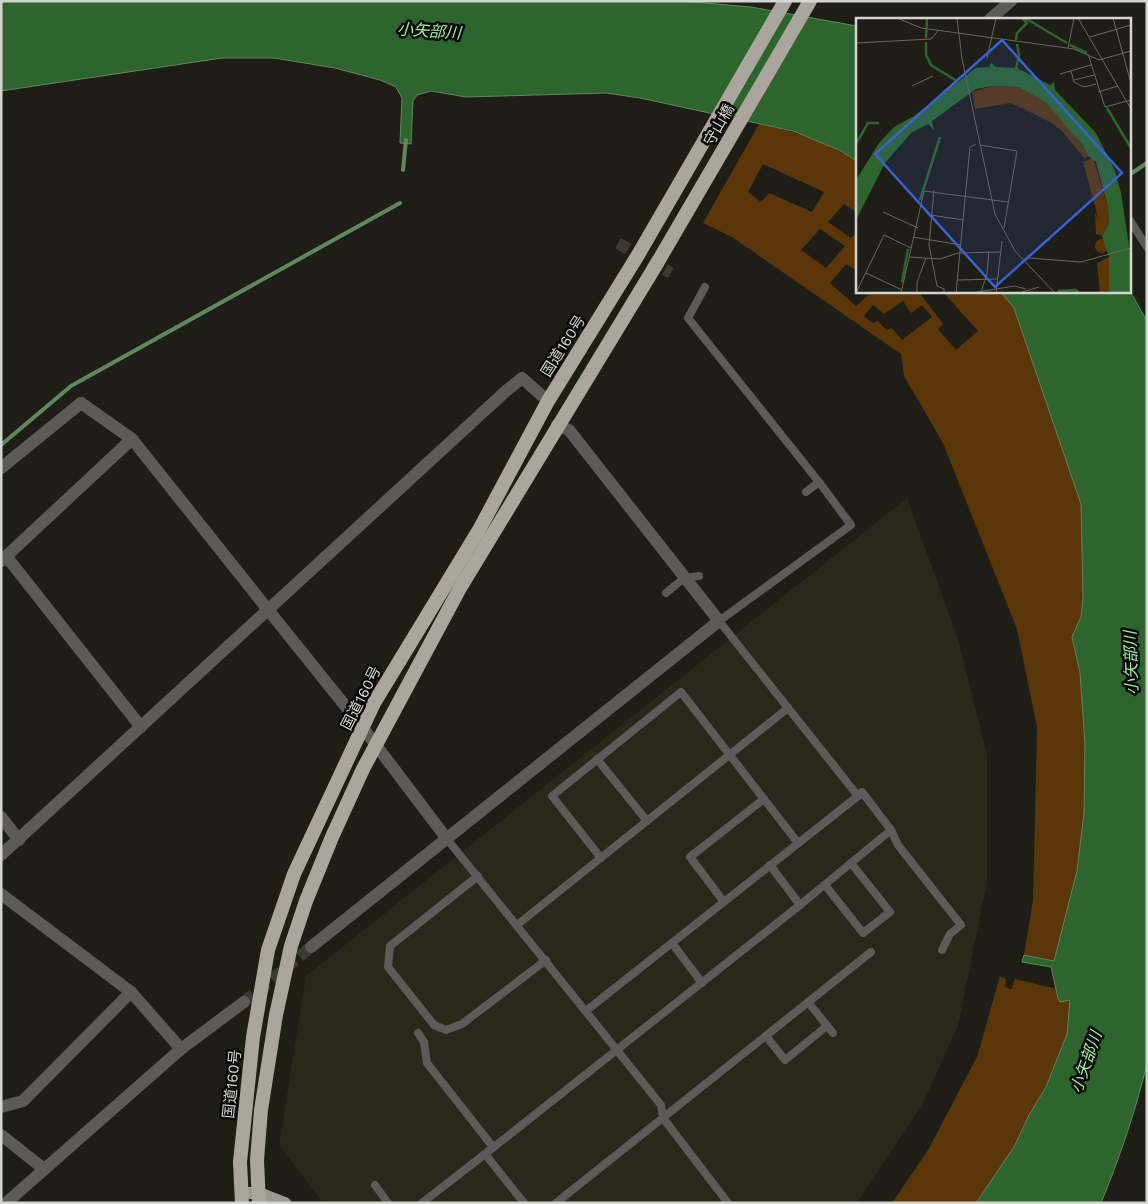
<svg xmlns="http://www.w3.org/2000/svg" width="1148" height="1204" viewBox="0 0 1148 1204" font-family="'Work Sans','Noto Sans JP',sans-serif">
<rect width="100%" height="100%" fill="#1e1e16"/>
<path fill="#29281a" d="M907,498l50,138 30,118v128l-29,144 -36,79 -65,98h-534l-44,-58 27,-169z"/>
<g fill="#5b3609" fill-rule="evenodd">
<path d="M759,124c35,7 67,18 98,37v52l-13,-9 -16,18 23,16 6,-6v39l-11,-7 -16,19 26,23 17,-15h45l25,33 -5,5 18,21 22,-19 -36,-40h58l14,17 67,196 2,94 -2,19 -9,20 8,37 5,70 -1,69 -7,58 -23,90 -30,-6 9,-55 4,-173 -20,-98 -74,-186 -39,-67 -3,-22 -169,-117 -29,-14zM763,164l61,28 -12,20 -43,-19 -8,9 -13,-10zM820,229l25,17 -19,22 -25,-18zM903,301l8,12 11,-8 10,12 -30,23 -10,-12 -6,2 -8,-9 -6,2 -8,-7 9,-11 11,9z"/>
<path d="M1000,976l6,3 -1,7 6,4 4,-11 42,10 1,9 12,2 -3,34 -21,53 -17,28 -15,32 -38,56h-84l36,-53 49,-93z"/>
</g>
<g fill="#2e652e" stroke="#60875f">
<path d="M1,1h682l68,6 106,19v135l-18,-11 -46,-19 -153,-33 -34,-5 -140,4 -35,-6 -14,4 -4,6 -2,43 -11,-1 2,-45 -6,-11 -16,-7 -45,-12 -61,-10h-52l-221,33z"/>
<path d="M1129,289l18,32v743c-12,48 -27,93 -46,139h-125l38,-56 15,-32 17,-28 21,-53 3,-34 -10,2 -2,-4 -7,-31 -29,-5 2,-7 30,6 23,-90 7,-58 1,-69 -5,-71 -8,-36 9,-20 2,-19 -2,-94 -67,-196 -14,-17h129z"/>
</g>
<g fill="none" stroke-linecap="round" stroke-linejoin="round">
<g stroke="#60875f" stroke-width="4">
<path d="M403,170l3,-30"/>
<path d="M1129,175l18,-12"/>
<path d="M1,445l70,-59 329,-183"/>
</g>
<g stroke="#3a3a32" stroke-width="12" stroke-dasharray="12 6" stroke-linecap="butt">
<path d="M618,243l53,30"/>
<path d="M244,1002l67,-55"/>
</g>
<g stroke="#5d5b57" stroke-width="8">
<path d="M1129,219l18,28"/>
<path d="M705,287l-17,31 131,164"/>
<path d="M666,593l18,-15 15,-2"/>
<path d="M597,759l50,62"/>
<path d="M891,830l7,15 63,80 -11,9 -8,16"/>
<path d="M447,839l214,266 2,13 65,85"/>
<path d="M601,858l-49,-62 129,-104 117,151"/>
<path d="M770,865l30,40 91,-75 -29,-38 -4,4"/>
<path d="M478,876l-88,70 -2,21 46,58 12,5 16,-6 84,-64"/>
<path d="M825,885l38,48 27,-21 -39,-49"/>
<path d="M724,902l-34,-45 74,-58"/>
<path d="M517,925l271,-217"/>
<path d="M672,943l30,40"/>
<path d="M808,1002l25,31"/>
<path d="M587,1010l271,-214 -139,-175 132,-96 -32,-43 -13,10"/>
<path d="M418,1033l6,9 3,21 66,84"/>
<path d="M766,1036l19,24 42,-34"/>
<path d="M375,1185l13,18"/>
<path d="M422,1203l63,-49"/>
<path d="M524,1203l-39,-49 315,-249"/>
<path d="M556,1203l315,-251"/>
</g>
<g stroke="#5d5b57" stroke-width="12">
<path d="M990,19l21,-18"/>
<path d="M81,403l51,36 137,172"/>
<path d="M6,556l135,171"/>
<path d="M1,561l131,-122"/>
<path d="M1,817l18,23"/>
<path d="M1,894l130,98 50,57"/>
<path d="M311,947l408,-326 -150,-191 -12,-5"/>
<path d="M1,1107l22,-6 108,-109"/>
<path d="M1,1135l43,34"/>
<path d="M6,1203l175,-154 63,-47"/>
</g>
<g stroke="#5d5b57" stroke-width="12">
<path d="M1,468l80,-65"/>
<path d="M269,611l94,117 84,111"/>
<path d="M1,855l505,-464 16,-13 26,23"/>
</g>
<path stroke="#9d9992" stroke-width="12" d="M241,1193h18l26,10"/>
<g stroke="#aaa69e" stroke-width="14">
<path d="M242,1203l-2,-41 13,-125 15,-87 26,-76 80,-171 105,-173 69,-129 90,-146 147,-254"/>
<path d="M259,1203l-2,-43 4,-50 15,-95 15,-69 15,-45 26,-64 31,-68 97,-181 196,-323 154,-264"/>
</g>
</g>
<g text-anchor="middle" dominant-baseline="central" stroke-width="5" stroke-linejoin="round" paint-order="stroke">
<g font-size="15" fill="#d6d6d1" stroke="#080805">
<text transform="translate(719 125) rotate(-60)">守山橋</text>
<text transform="translate(563 346) rotate(-58)">国道160号</text>
<text transform="translate(361 698) rotate(-63)">国道160号</text>
<text transform="translate(232 1084) rotate(-84)">国道160号</text>
</g>
<g font-size="16" font-style="italic" fill="#a2f1a0" stroke="#080805">
<text transform="translate(429 31) rotate(4)">小矢部川</text>
<text transform="translate(1131 663) rotate(-92)">小矢部川</text>
<text transform="translate(1086 1062) rotate(-71)">小矢部川</text>
</g>
</g>
<g transform="translate(856 18)">
<rect width="275" height="275" fill="#1e1e16"/>
<path d="M137,68l25,1 27,15 31,34 12,19 -4,3 -22,-27 -12,-9 -26,-13 -14,-6 -35,6 -3,-17zM237,140l15,49 1,17 -7,12 -6,-2 -1,-22 4,9 -16,-59zM239 228a7 7 0 1 1 14 0a7 7 0 1 1-14 0ZM253,239v36h-9l-3,-30z" fill="#5b3609"/>
<path d="M135,45l5,4 21,1 33,17 4,-3 1,8 41,43 19,38 6,22 10,65v35h-22v-36l-7,-21 7,-12 -1,-17 -12,-45 -8,-6 -4,3 4,-4 -7,-12 -36,-41 -27,-15 -25,-1 -17,3 -44,32 2,9 -6,-6 -17,9 -26,30 -29,57v-40l23,-37 15,-16 20,-11 62,-48 13,-1z" fill="#2e652e"/>
<path fill="none" stroke="#2e652e" stroke-width="2.5" d="M169,0l42,25M70,20l1,-20M160,22l1,-7 10,-10 -5,-5M70,24v13l5,10 26,16M214,27l17,8M160,51l3,-14 -2,-11M251,90l24,40M0,126l12,-21h11M64,182l20,-63M46,264l6,-33M202,273l18,-1 3,3"/>
<path fill="none" stroke="#686861" stroke-width="1" d="M41,0l24,10 153,21 25,11 32,-9M101,0l5,41 33,155 20,37 40,42M222,0l53,91M257,0l18,65M234,19l41,-12M0,25l75,-4 7,-8M212,30l6,-30M232,36l17,53 26,-7M131,40l9,-40M215,53l3,11 10,5 12,-3M204,56l31,-9M218,62l20,-5M56,68l21,-10M242,74l20,-6M124,127l37,6 -13,77M78,172l-5,55 8,41 7,3v4M27,194l35,16M75,197l32,5M57,219l48,8M53,239l31,2 18,-6 42,-1M165,244l8,-4 52,4 50,-14M10,255l36,17M101,262l40,-1M125,274l6,-18 2,-23M0,275l28,-58 27,13M45,275l23,-102 84,11M61,275v-11l9,-24M100,275l14,-146 6,-3M115,275l44,-7 11,3M140,275l6,-52M163,275l20,-6"/>
<path fill="#3962d7" fill-opacity="0.15" stroke="#3962d7" stroke-width="2.5" d="M146,22l120,133 -127,114 -120,-133z"/>
<rect width="275" height="275" fill="none" stroke="#d6d6d1" stroke-width="2.5"/>
</g>
<rect width="1148" height="1204" fill="none" stroke="#d6d6d1" stroke-width="5"/>
</svg>
